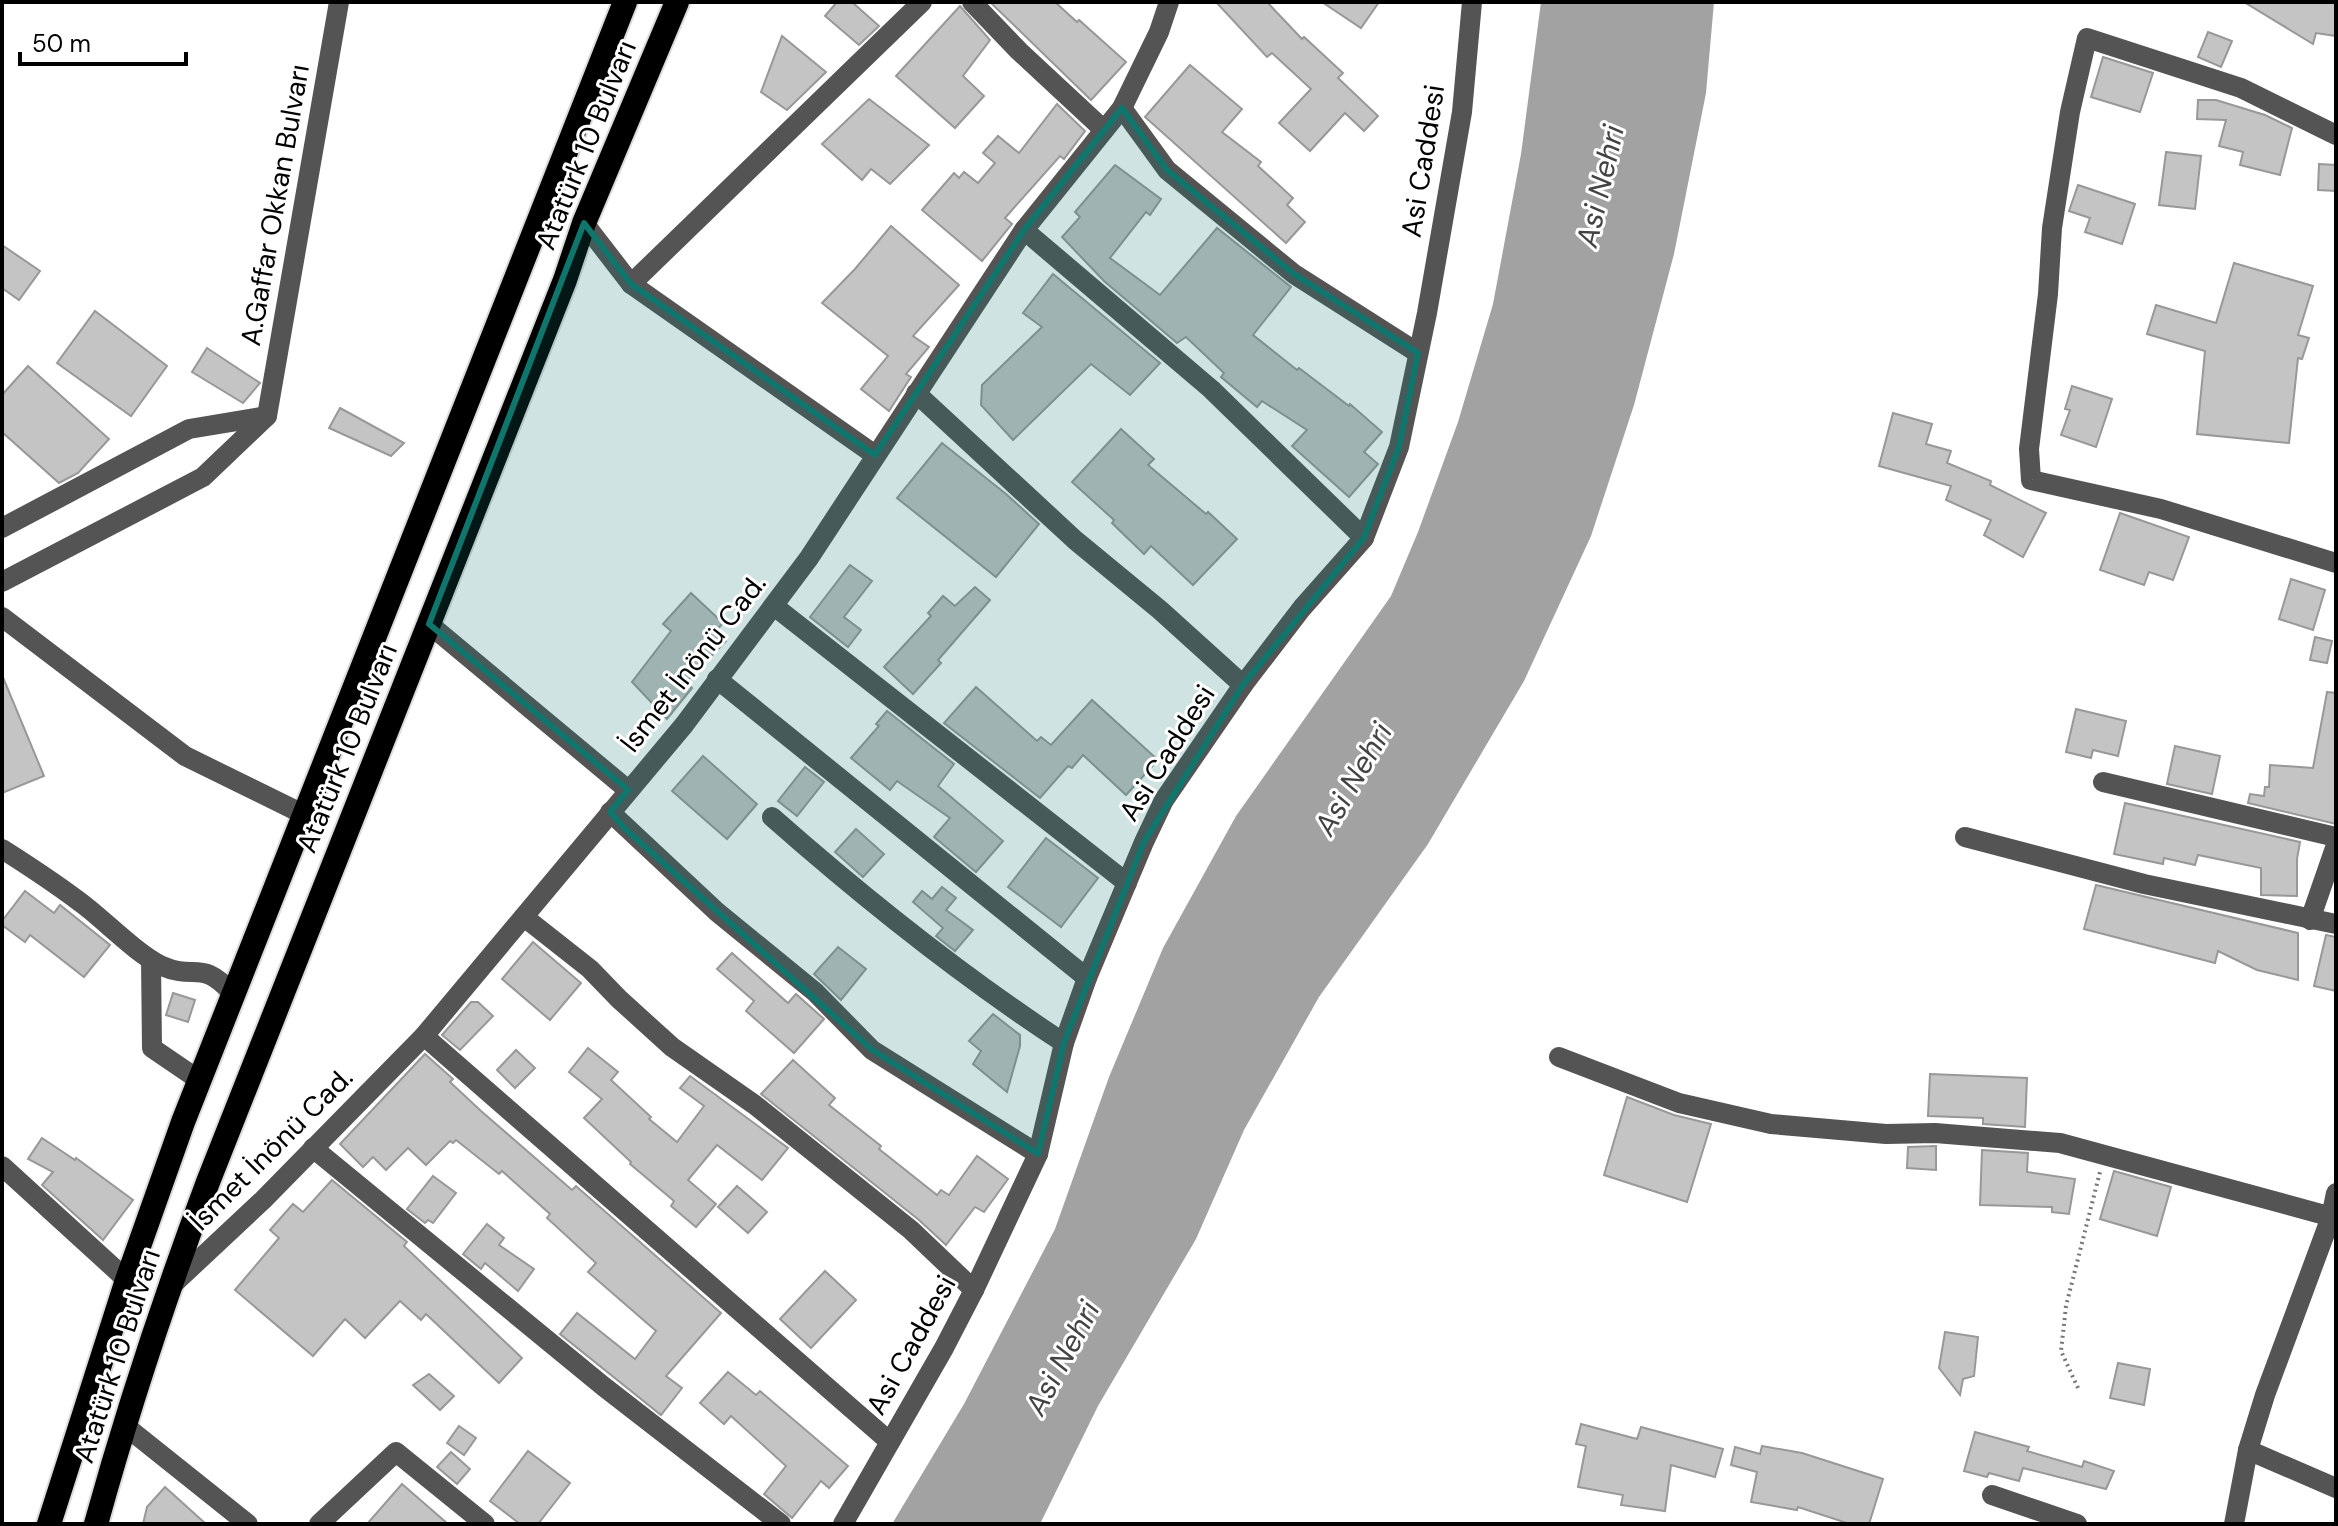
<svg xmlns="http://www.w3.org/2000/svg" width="2338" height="1526" viewBox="0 0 2338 1526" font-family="'DM Sans',sans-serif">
<rect width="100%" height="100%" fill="#fff"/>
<path fill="#a2a2a2" d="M1541,2h173l-8,91 -32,161 -40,151 -43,131 -67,145 -96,163 -109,153 -75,133 -48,109 -98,167 -58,118h-148l72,-120 91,-175 54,-152 54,-129 73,-132 155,-220 27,-64 40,-110 35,-118 28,-150z"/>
<g fill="#c4c4c4" stroke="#989898" stroke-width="2">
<path d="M837,2h15l27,24 -20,19 -34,-29z"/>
<path d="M990,2h65l22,20 2,-2 47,42 -35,38z"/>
<path d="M1216,2h51l35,37 2,-2 39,36 -5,5 40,38 -14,15 -19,-18 -35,38 -31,-28 32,-34 -39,-36 -5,4z"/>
<path d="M1322,2h57l-18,26z"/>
<path d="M2244,2h92v34l-20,-3 -3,11z"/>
<path d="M960,6l30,34 -27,36 21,20 -29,32 -59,-52z"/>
<path d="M2208,32l24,9 -11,26 -23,-10z"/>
<path d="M782,36l44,36 -39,38 -26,-18z"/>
<path d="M2103,57l50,16 -13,39 -49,-15z"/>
<path d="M1190,65l52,44 -20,23 39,30 -3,4 35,32 -6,7 18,17 -19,21 -141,-126z"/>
<path d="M869,99l60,46 -39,39 -19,-15 -9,11 -40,-36z"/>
<path d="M2198,100h18l49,15 27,13 -12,47 -40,-10 3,-13 -24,-6 7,-26 -29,-1z"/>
<path d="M1057,104l28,27 -21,28 -4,-3 -55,62 7,6 -30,37 -60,-51 32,-37 5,5 5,-6 14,11 17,-20 -12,-10 15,-17 21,17z"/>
<path d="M2166,152l35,4 -6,53 -36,-4z"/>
<path d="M2319,164l17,1v26l-18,-1z"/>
<path d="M1115,165l46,34 -11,16 -4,-3 -36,46 50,37 57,-67 74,59 -38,48 44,35 2,-2 50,38 1,-2 32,28 -18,20 14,12 -29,33 -57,-51 15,-16 -45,-29 -5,6 -36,-30 3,-4 -38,-36 -9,6 -73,-62 -42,-44 18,-20 -5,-5z"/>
<path d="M2078,185l57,19 -13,40 -37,-12 5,-14 -21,-7z"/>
<path d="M891,226l68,59 -46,51 16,11 -23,27 5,3 -22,34 -28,-22 27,-33 -66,-53 33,-34z"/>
<path d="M2,245l38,26 -21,29 -17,-12z"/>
<path d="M2234,263l79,23 -15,49 11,3 -7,21 -4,-1 -9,85 -92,-9 8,-83 -58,-17 9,-29 60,18z"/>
<path d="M1053,274l107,89 -30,32 -39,-31 -78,76 -32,-35 1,-20 60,-58 -19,-14z"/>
<path d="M95,311l72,55 -36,50 -74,-53z"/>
<path d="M207,348l53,35 -17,20 -51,-31z"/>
<path d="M28,366l81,73 -31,34 -19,10 -57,-51v-37z"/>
<path d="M2072,386l40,13 -16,48 -35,-12 9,-25 -5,-1z"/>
<path d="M340,408l64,35 -13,13 -62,-28z"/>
<path d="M1893,413l39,11 -6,20 25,7 -4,12 44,18 -1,4 56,28 -23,44 -39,-22 7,-15 -45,-20 5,-14 -72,-20z"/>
<path d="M1121,429l33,30 -6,6 58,49 2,-2 29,27 -44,46 -42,-39 -7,8 -32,-31 2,-3 -42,-38z"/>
<path d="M942,443l64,51 33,30 -43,53 -99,-79z"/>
<path d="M2120,513l69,24 -16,43 -24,-8 -5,13 -44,-15z"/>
<path d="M850,565l22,16 -28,36 17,13 -13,17 -38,-30z"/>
<path d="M2291,579l34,11 -12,40 -34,-11z"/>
<path d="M975,587l15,13 -52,60 3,3 -28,31 -29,-27 47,-51 -3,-3 15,-17 12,10z"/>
<path d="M691,593l32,30 -7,8 10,10 -40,41 6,6 -25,31 -35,-37 39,-51 -8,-7z"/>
<path d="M2315,637l17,4 -5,22 -17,-3z"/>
<path d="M2,675l42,101 -42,17z"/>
<path d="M976,687l61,54 4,-4 10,8 41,-45 66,60 -32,35 -43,-40 -11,13 -4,-2 -28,32 -96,-75z"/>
<path d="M2327,692l9,1v131l-88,-21 2,-9 14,2 1,-9h4l1,-22 43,3z"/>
<path d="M2076,709l50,12 -8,35 -25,-6 -2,8 -25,-6z"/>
<path d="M887,711l67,53 -16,22 65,55 -27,31 -42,-35 16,-19 -53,-37 -7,9 -39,-32 28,-32 -3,-2z"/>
<path d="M2175,746l45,10 -8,38 -45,-10z"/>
<path d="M703,756l54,48 -30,35 -55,-48z"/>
<path d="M805,767l19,15 -27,34 -19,-15z"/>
<path d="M2125,803l175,39 -3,17v37l-36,-1v-27l-63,-13 -3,10 -31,-7 -1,6 -49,-10z"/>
<path d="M856,829l28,25 -21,23 -28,-25z"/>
<path d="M1046,838l52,40 -37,49 -53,-40z"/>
<path d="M2096,885l202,48v47l-41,-10 -39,-19 -3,12 -131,-34z"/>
<path d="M942,887l14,11 -10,12 27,20 -18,21 -19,-15 7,-8 -30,-26 9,-11 10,8z"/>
<path d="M25,891l29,22 6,-8 50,40 -26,32 -54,-42 -5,7 -23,-17v-4z"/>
<path d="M2326,935l10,2v54l-22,-5z"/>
<path d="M533,942l48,41 -31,37 -48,-41z"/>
<path d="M838,947l28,22 -25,31 -27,-26z"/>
<path d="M732,953l56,50 8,-9 28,25 -30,34 -48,-42 8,-10 -37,-32z"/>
<path d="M173,993l22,7 -7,22 -22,-7z"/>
<path d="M471,1002h7l15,14 -33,34 -18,-15z"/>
<path d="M993,1014l27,21v11l-13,46 -34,-28 8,-13 -12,-10z"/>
<path d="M588,1048l30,24 -7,8 40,37 -2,2 28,23 27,-36 -24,-18 10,-12 98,72 -26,32 -45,-35 -29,35 28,24 -20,23 -25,-21 3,-5 -44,-37 1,-2 -47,-44 18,-19 -33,-27z"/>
<path d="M516,1050l19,18 -20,20 -18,-18z"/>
<path d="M425,1054l28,25 -3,3 31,29 91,79 4,-4 145,127 -55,63 16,12 -21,27 -101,-81 17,-21 58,46 21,-28 -68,-59 8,-9 -49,-45 3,-4 -48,-43 -3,3 -43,-34 -3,3 -3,-2 -24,24 -18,-17 -22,22 -13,-13 -10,10 -23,-23z"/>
<path d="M793,1060l42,38 -6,7 52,41 -2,3 58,46 4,-5 8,5 28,-39 31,23 -24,33 -9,-5 -29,38 -27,-25 -158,-126z"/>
<path d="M1930,1074l97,4 -2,49 -42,-3v-6l-55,-2z"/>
<path d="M1627,1097l47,18 37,9 -24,78 -83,-27z"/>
<path d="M42,1138l33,22 1,-2 57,42 -30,40 -61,-55 11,-13 -25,-13z"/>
<path d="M1936,1146v24l-29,-2 1,-21z"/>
<path d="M1982,1150l46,3 -1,19 48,7 -6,35 -17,-2v-5l-72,-2z"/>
<path d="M2114,1171l57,16 -14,49 -57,-17z"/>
<path d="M433,1176l23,17 -23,30 -5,-3 -3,3 -18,-14z"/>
<path d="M332,1180l75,62 -3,4 118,112 -23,25 -73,-69 -5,6 -21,-19 -35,37 -20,-19 -32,37 -78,-66 44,-52 -9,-8 23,-26 10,8z"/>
<path d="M737,1186l30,26 -19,21 -30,-26z"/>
<path d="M487,1224l17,14 -5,7 35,24 -16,22 -33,-28 -4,6 -18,-15z"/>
<path d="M825,1271l31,29 -45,48 -31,-29z"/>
<path d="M1945,1332l33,5 -4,39 -11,3 -3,16 -21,-27z"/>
<path d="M2118,1363l32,6 -6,36 -34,-7z"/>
<path d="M728,1372l28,23 4,-4 88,75 -19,22 -8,-7 -29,37 -28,-24 22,-28 -55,-50 -7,8 -24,-21z"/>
<path d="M429,1374l25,22 -14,14 -27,-25z"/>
<path d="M1581,1424l56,15 4,-12 82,22 -8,28 -44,-12 -6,46 -44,-6 2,-10 -45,-8 8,-41 -10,-2z"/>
<path d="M459,1426l17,12 -12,17 -17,-12z"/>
<path d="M1975,1432l54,15 -2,4 55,16 2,-6 30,10 -8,18 -83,-21 -4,13 -30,-8 -2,4 -23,-6z"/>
<path d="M1762,1446l40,7 81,26 -14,45h-19l-52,-17 -1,3 -46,-8 6,-30 -26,-7 4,-18 25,7z"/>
<path d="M528,1451l42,32 -32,41h-18l-30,-23z"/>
<path d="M451,1452l19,17 -13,15 -20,-17z"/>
<path d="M402,1484l46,40h-81z"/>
<path d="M165,1487l41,37h-63l4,-17z"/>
</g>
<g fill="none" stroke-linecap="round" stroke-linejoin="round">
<g stroke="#dbdbdb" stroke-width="28">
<g id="highway">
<path d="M49,1524l78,-244 56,-158 442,-1120"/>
<path d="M96,1524c32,-116 70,-230 112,-342l357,-902 19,-57 93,-221"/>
</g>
</g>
<path stroke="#767676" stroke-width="4" stroke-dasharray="2 4" stroke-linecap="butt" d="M2078,1388l-17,-37 5,-45 34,-134"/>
<g stroke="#545454" stroke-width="20">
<path d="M972,2l47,49 85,79"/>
<path d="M1122,108l45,62 127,104 124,79"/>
<path d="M2336,135l-95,-47 -154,-50 -17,74 -18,116 -4,66 -19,155 2,31 130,29 175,54"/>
<path d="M584,223l47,61 244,171"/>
<path d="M1024,230l187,159 153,149"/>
<path d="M631,284l291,-282"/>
<path d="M916,393l159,147 85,70 83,75"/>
<path d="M2,528l187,-99 78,-13"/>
<path d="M2,582l201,-105 64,-61 72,-414"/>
<path d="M774,606l353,277"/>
<path d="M2,617l183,139 120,59"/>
<path d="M429,624l199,166"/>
<path d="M717,679l370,299"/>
<path d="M2103,782l233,55"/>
<path d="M610,812l107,100 98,80 57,58 166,104"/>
<path d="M772,817c93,82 188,158 292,226"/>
<path d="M1965,837l179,47 192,40"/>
<path d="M2,849c30,19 59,38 87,60 21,17 50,46 73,57 34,15 39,-8 71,28"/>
<path d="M524,917l66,52 29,30 53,48 83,58 156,125 63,60"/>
<path d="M2310,920l26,-75"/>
<path d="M151,960l1,88 47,32"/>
<path d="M424,1036l466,406"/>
<path d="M1559,1057l120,46 92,21 115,10 49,-1 125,10 276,75"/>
<path d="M313,1148l290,238 178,138"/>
<path d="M2,1166l125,114"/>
<path d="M169,1288l94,-88 161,-164 260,-311 125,-167 215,-328 98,-122 37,-76 10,-30"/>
<path d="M124,1425l124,99"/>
<path d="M2248,1450l88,38"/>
<path d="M1992,1495l85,29"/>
<path d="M319,1524l77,-72 89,72"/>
<path d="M843,1524l101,-176 30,-58 64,-136 26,-111 23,-65 57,-136 20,-42 79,-115 59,-77 62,-70 35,-91 28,-134 35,-201 10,-110"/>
<path d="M2234,1524l14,-74 17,-55 66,-178 5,-24"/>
</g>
<use href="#highway" stroke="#000" stroke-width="24"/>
</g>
<path fill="#0f766e" fill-opacity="0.2" stroke="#0f766e" stroke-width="6" stroke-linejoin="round" d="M1122,108l45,62 127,104 124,79 -19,94 -35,91 -121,147 -99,157 -80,201 -26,111 -166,-104 -247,-221 -15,-17 18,-22 -199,-166 155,-401 47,61 244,171 149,-225z"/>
<g text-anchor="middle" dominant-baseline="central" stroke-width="6" stroke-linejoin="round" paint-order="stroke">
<g font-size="28" fill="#000" stroke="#fff">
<text transform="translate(586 145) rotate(-68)">Atatürk 10 Bulvarı</text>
<text transform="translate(1423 161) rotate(-81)">Asi Caddesi</text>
<text transform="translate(275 205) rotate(-80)">A.Gaffar Okkan Bulvarı</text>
<text transform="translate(693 663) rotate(-52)">İsmet İnönü Cad.</text>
<text transform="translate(347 748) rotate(-68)">Atatürk 10 Bulvarı</text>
<text transform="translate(1167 753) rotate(-58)">Asi Caddesi</text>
<text transform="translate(271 1149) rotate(-45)">İsmet İnönü Cad.</text>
<text transform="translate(911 1345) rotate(-61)">Asi Caddesi</text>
<text transform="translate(117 1356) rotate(-72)">Atatürk 10 Bulvarı</text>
</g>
<g font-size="30" font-style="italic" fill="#434343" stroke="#fff">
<text transform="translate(1600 186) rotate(-77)">Asi Nehri</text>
<text transform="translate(1353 779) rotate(-60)">Asi Nehri</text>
<text transform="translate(1062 1358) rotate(-62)">Asi Nehri</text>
</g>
</g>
<rect width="2338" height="1526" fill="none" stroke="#000000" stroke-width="8"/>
<path d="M20 52v12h166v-12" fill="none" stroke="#000000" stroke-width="4"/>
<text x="32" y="52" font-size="24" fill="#000000" stroke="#ffffff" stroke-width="6" paint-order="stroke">50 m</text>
</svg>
